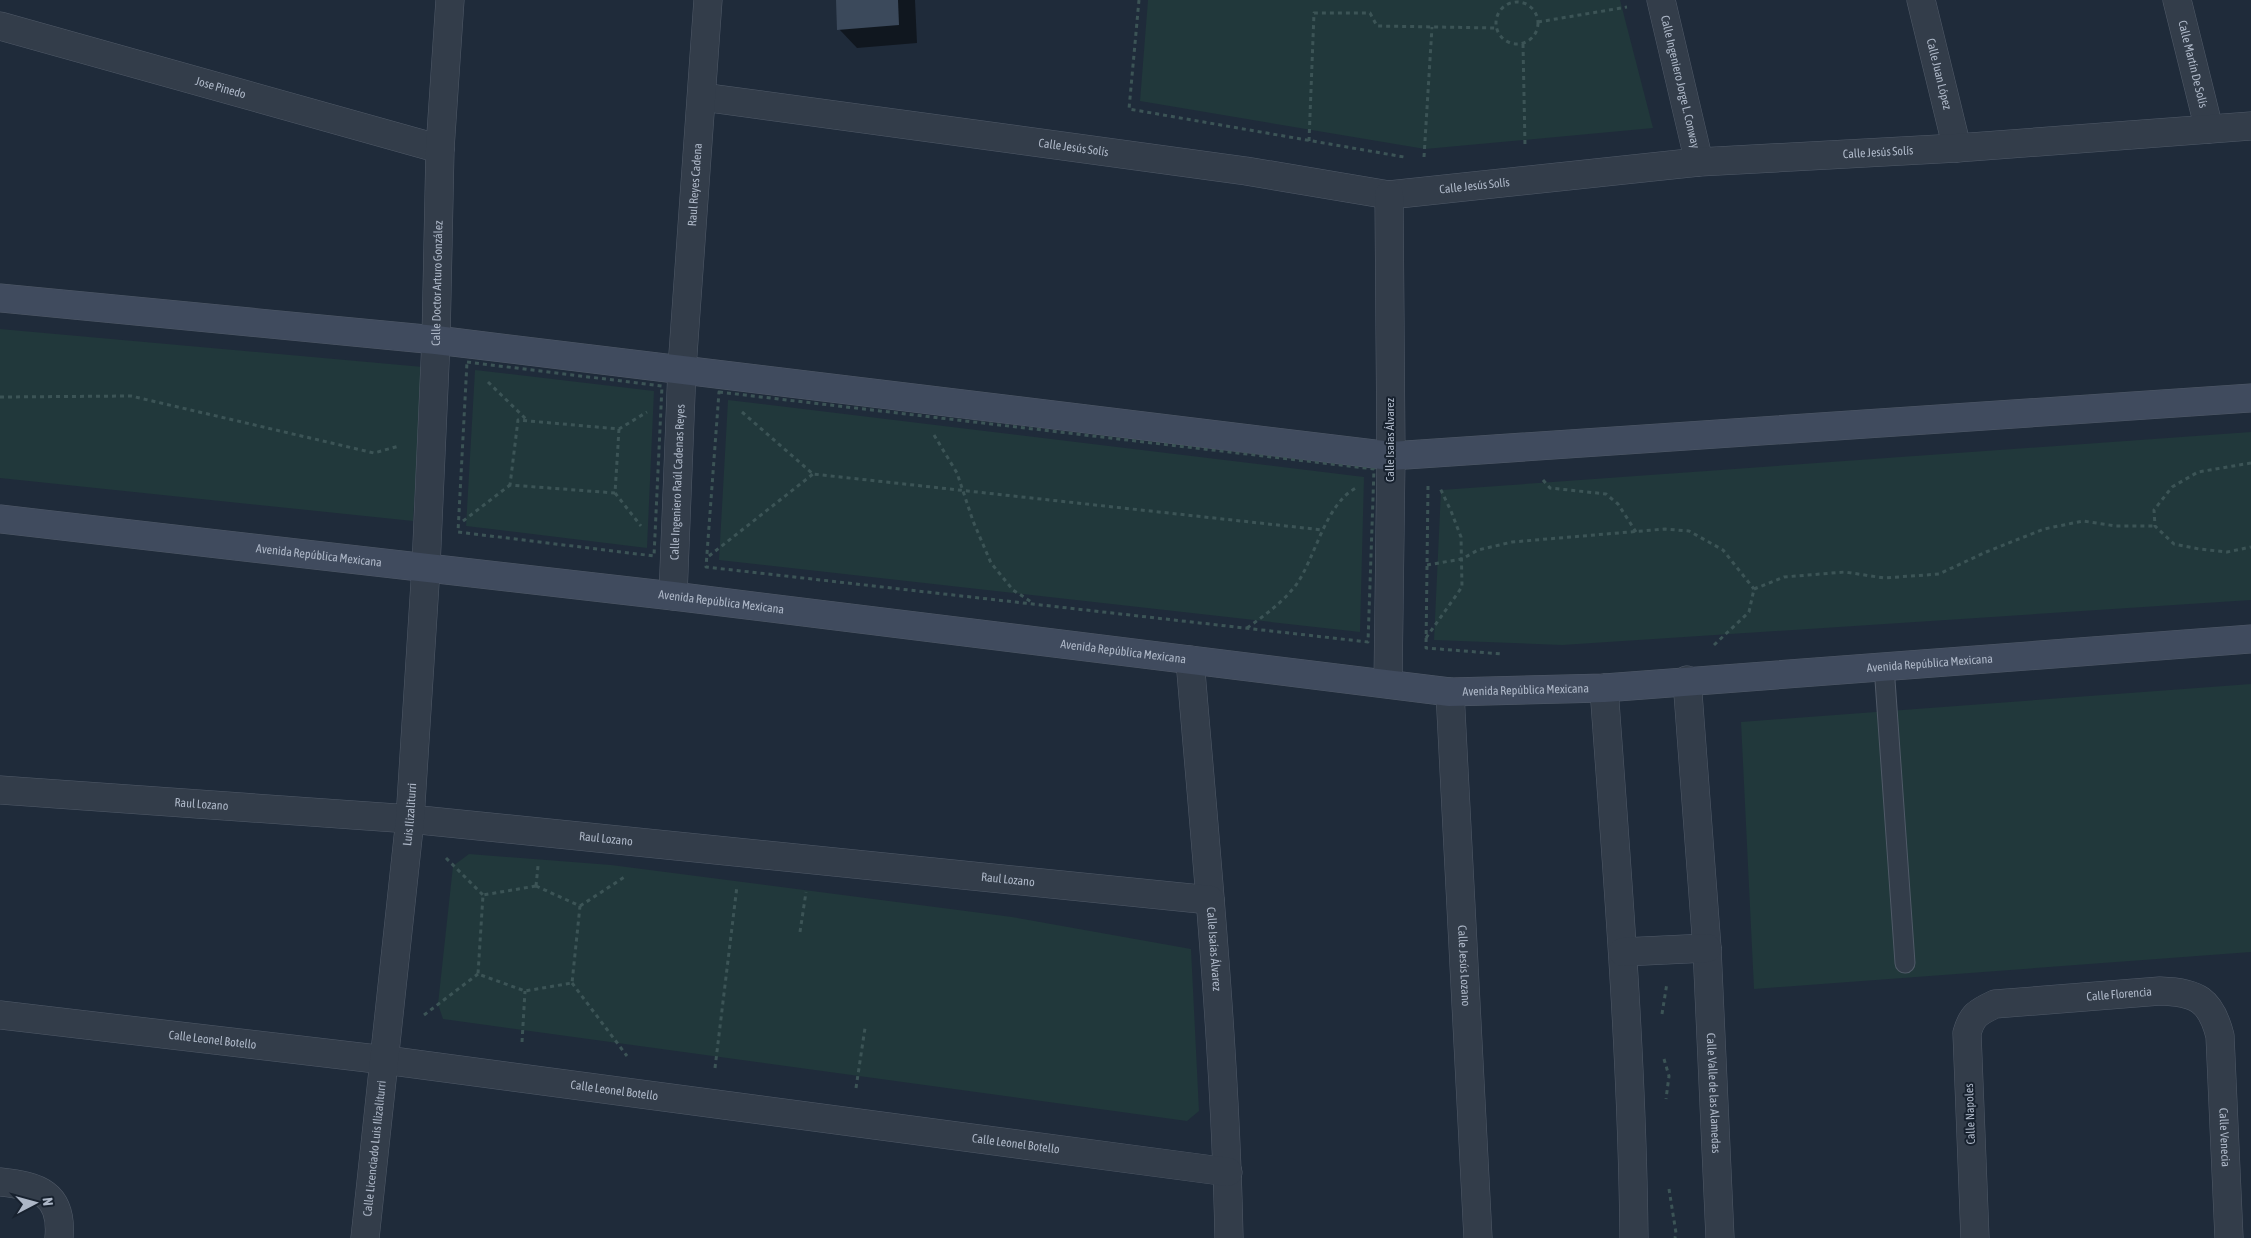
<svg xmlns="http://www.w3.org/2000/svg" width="2251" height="1238" viewBox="0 0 2251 1238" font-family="'Asap Condensed',sans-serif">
<rect width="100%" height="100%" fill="#1f2b3a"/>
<g fill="#21383b">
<path d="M1148,0h472l33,128 -228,21 -285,-48z"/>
<path d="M0,329l423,38 -10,154 -413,-43z"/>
<path d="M475,370l179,21 -7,157 -181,-22z"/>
<path d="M728,400l636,77 -4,155 -641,-72z"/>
<path d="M2251,432v168l-689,45 -128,-5 7,-150z"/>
<path d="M2251,684v268l-497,37 -13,-267z"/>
<path d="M469,854l142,11 401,52 179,32 8,162 -12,10 -744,-102 -5,-15 15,-138z"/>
</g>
<path fill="#0007" d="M837,0h78l2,43 -60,5 -18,-19z"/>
<path fill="#3b495b" d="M836,0h62l1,25 -62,5z"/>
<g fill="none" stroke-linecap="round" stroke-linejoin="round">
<g stroke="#505a68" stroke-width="21">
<path id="lane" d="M1884,666l21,297"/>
</g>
<g stroke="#505a68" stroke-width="29">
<g id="street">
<path id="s1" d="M1661,0l38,162"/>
<path id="s2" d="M1921,0l36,148"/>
<path id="s3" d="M2177,0l32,129"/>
<path id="s4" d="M0,26l440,123"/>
<path id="s5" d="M702,97l544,74 143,24 310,-33 258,-14 294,-22"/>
<path id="s6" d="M673,596l9,-228 26,-368"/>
<path id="s7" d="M1190,660c16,192 35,385 39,578"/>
<path id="s8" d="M1687,680l20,268 13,290"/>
<path d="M1388,684l3,-228 -2,-261"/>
<path d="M1604,688c13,183 28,366 30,550"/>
<path id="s9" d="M1450,692l28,546"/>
<path id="s10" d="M0,790l410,29 800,81"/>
<path d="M1623,952l84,-4"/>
<path id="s11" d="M0,1015l385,45 843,112"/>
<path d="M0,1182c38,4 63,11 59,56"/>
<path id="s12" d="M365,1238l45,-419 16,-252 10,-227 4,-191 10,-149"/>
<path id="s13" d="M1975,1238l-8,-205c5,-18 11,-21 28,-29l165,-13c37,1 51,9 60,45l9,202"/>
</g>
</g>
<g stroke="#505a68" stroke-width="29">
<g id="secondary">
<path d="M0,298l436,42 955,116 860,-58"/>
<path id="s14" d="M0,519l673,77 777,96 154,-4 647,-49"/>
</g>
</g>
<g stroke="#3c5456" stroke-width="3" stroke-dasharray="4 4" stroke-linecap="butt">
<path d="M1139,0l-10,109 275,48"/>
<circle cx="1517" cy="23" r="21"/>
<path d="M1538,22l89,-15"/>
<path d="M1523,44l2,102"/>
<path d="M1309,141l5,-128h56l7,13 119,2"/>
<path d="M1424,157l8,-130"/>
<path d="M467,362l195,24 -8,170 -196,-24z"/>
<path d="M488,382l40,39"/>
<path d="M719,392l655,77 -6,173 -662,-75z"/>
<path d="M0,397l131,-1 243,57 25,-7"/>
<path d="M742,412l71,62 510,56"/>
<path d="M619,429l-4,64 -105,-8 8,-65 101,9 28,-17"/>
<path d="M934,435l23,38 16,48 18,42 22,27 20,13"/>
<path d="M2251,463l-53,9 -26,15 -18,23 1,16 19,18 25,5 28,3 24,-5"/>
<path d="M1543,480l7,8 56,6 12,10 18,28"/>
<path d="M1428,486l-2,162 76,6"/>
<path d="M615,493l26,33"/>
<path d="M463,521l47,-36"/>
<path d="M709,556l104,-82"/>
<path d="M1427,565l35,-6 16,-9 34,-8 153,-13 24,2 34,19 31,39"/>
<path d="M1754,589l30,-12 61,-5 39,6 55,-4 47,-22 58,-23 39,-8 33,5h39"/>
<path d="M1247,628c18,-13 35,-25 49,-43 19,-26 29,-81 60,-97"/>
<path d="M1426,638l36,-51 -1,-50 -10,-26 -12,-25"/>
<path d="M1714,645l35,-33 5,-23"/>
<path d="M446,858l37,37"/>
<path d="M536,886l44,20 -8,77 -47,8 -47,-17 5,-79z"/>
<path d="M536,886l2,-20"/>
<path d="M580,906l46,-30"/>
<path d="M800,932l6,-40"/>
<path d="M572,983l55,73"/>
<path d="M1662,1014l5,-31"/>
<path d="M424,1015l54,-41"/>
<path d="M522,1042l3,-51"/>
<path d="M1664,1059l5,17 -3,23"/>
<path d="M715,1068l22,-182"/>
<path d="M856,1088l9,-60"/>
<path d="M1669,1189l7,44 -1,5"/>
</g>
<use href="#lane" stroke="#333d4a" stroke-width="19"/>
<use href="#street" stroke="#333d4a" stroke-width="28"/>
<use href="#secondary" stroke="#404b5e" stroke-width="28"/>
</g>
<g text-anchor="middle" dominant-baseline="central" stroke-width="4" stroke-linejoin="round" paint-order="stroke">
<g font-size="12" fill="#adb7c7" stroke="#18222f">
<text stroke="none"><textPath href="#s3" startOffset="66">Calle Martín De Solís</textPath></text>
<text stroke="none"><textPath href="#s2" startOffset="76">Calle Juan López</textPath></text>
<text stroke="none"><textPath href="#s1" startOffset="84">Calle Ingeniero Jorge L. Conway</textPath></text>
<text stroke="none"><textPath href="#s4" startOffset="229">Jose Pinedo</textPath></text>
<text stroke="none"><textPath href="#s5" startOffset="375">Calle Jesús Solís</textPath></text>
<text stroke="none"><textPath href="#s5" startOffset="1185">Calle Jesús Solís</textPath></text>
<text stroke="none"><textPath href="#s6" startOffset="412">Raul Reyes Cadena</textPath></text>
<text stroke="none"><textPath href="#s5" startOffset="780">Calle Jesús Solís</textPath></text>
<text stroke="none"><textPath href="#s12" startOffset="958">Calle Doctor Arturo González</textPath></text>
<text transform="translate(1390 440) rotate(-90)">Calle Isaías Álvarez</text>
<text stroke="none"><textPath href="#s6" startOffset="114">Calle Ingeniero Raúl Cadenas Reyes</textPath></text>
<text stroke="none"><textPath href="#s14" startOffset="321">Avenida República Mexicana</textPath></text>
<text stroke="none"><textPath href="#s14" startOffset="726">Avenida República Mexicana</textPath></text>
<text stroke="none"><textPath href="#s14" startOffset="1131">Avenida República Mexicana</textPath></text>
<text stroke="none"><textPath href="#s14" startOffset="1941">Avenida República Mexicana</textPath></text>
<text stroke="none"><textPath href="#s14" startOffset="1536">Avenida República Mexicana</textPath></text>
<text stroke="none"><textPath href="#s10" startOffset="202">Raul Lozano</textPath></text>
<text stroke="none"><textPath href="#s12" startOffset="426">Luis Ilizaliturri</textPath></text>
<text stroke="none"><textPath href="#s10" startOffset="608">Raul Lozano</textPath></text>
<text stroke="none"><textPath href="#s10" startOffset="1012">Raul Lozano</textPath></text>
<text stroke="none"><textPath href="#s7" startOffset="290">Calle Isaías Álvarez</textPath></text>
<text stroke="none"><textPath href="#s9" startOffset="274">Calle Jesús Lozano</textPath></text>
<text stroke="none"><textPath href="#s13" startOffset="372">Calle Florencia</textPath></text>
<text stroke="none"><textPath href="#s11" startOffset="214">Calle Leonel Botello</textPath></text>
<text stroke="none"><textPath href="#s11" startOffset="619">Calle Leonel Botello</textPath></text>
<text stroke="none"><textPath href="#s8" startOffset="414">Calle Valle de las Alamedas</textPath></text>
<text transform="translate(1970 1114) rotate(-92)">Calle Napoles</text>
<text stroke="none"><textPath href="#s13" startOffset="598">Calle Venecia</textPath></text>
<text stroke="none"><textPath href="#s11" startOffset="1024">Calle Leonel Botello</textPath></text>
<text stroke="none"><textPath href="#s12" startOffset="90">Calle Licenciado Luis Ilizaliturri</textPath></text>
</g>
</g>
<g transform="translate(35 1203) rotate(84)" stroke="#18222f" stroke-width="4" paint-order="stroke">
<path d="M0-4L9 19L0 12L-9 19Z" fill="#adb7c7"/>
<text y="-8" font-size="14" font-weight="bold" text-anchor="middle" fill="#adb7c7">N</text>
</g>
</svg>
